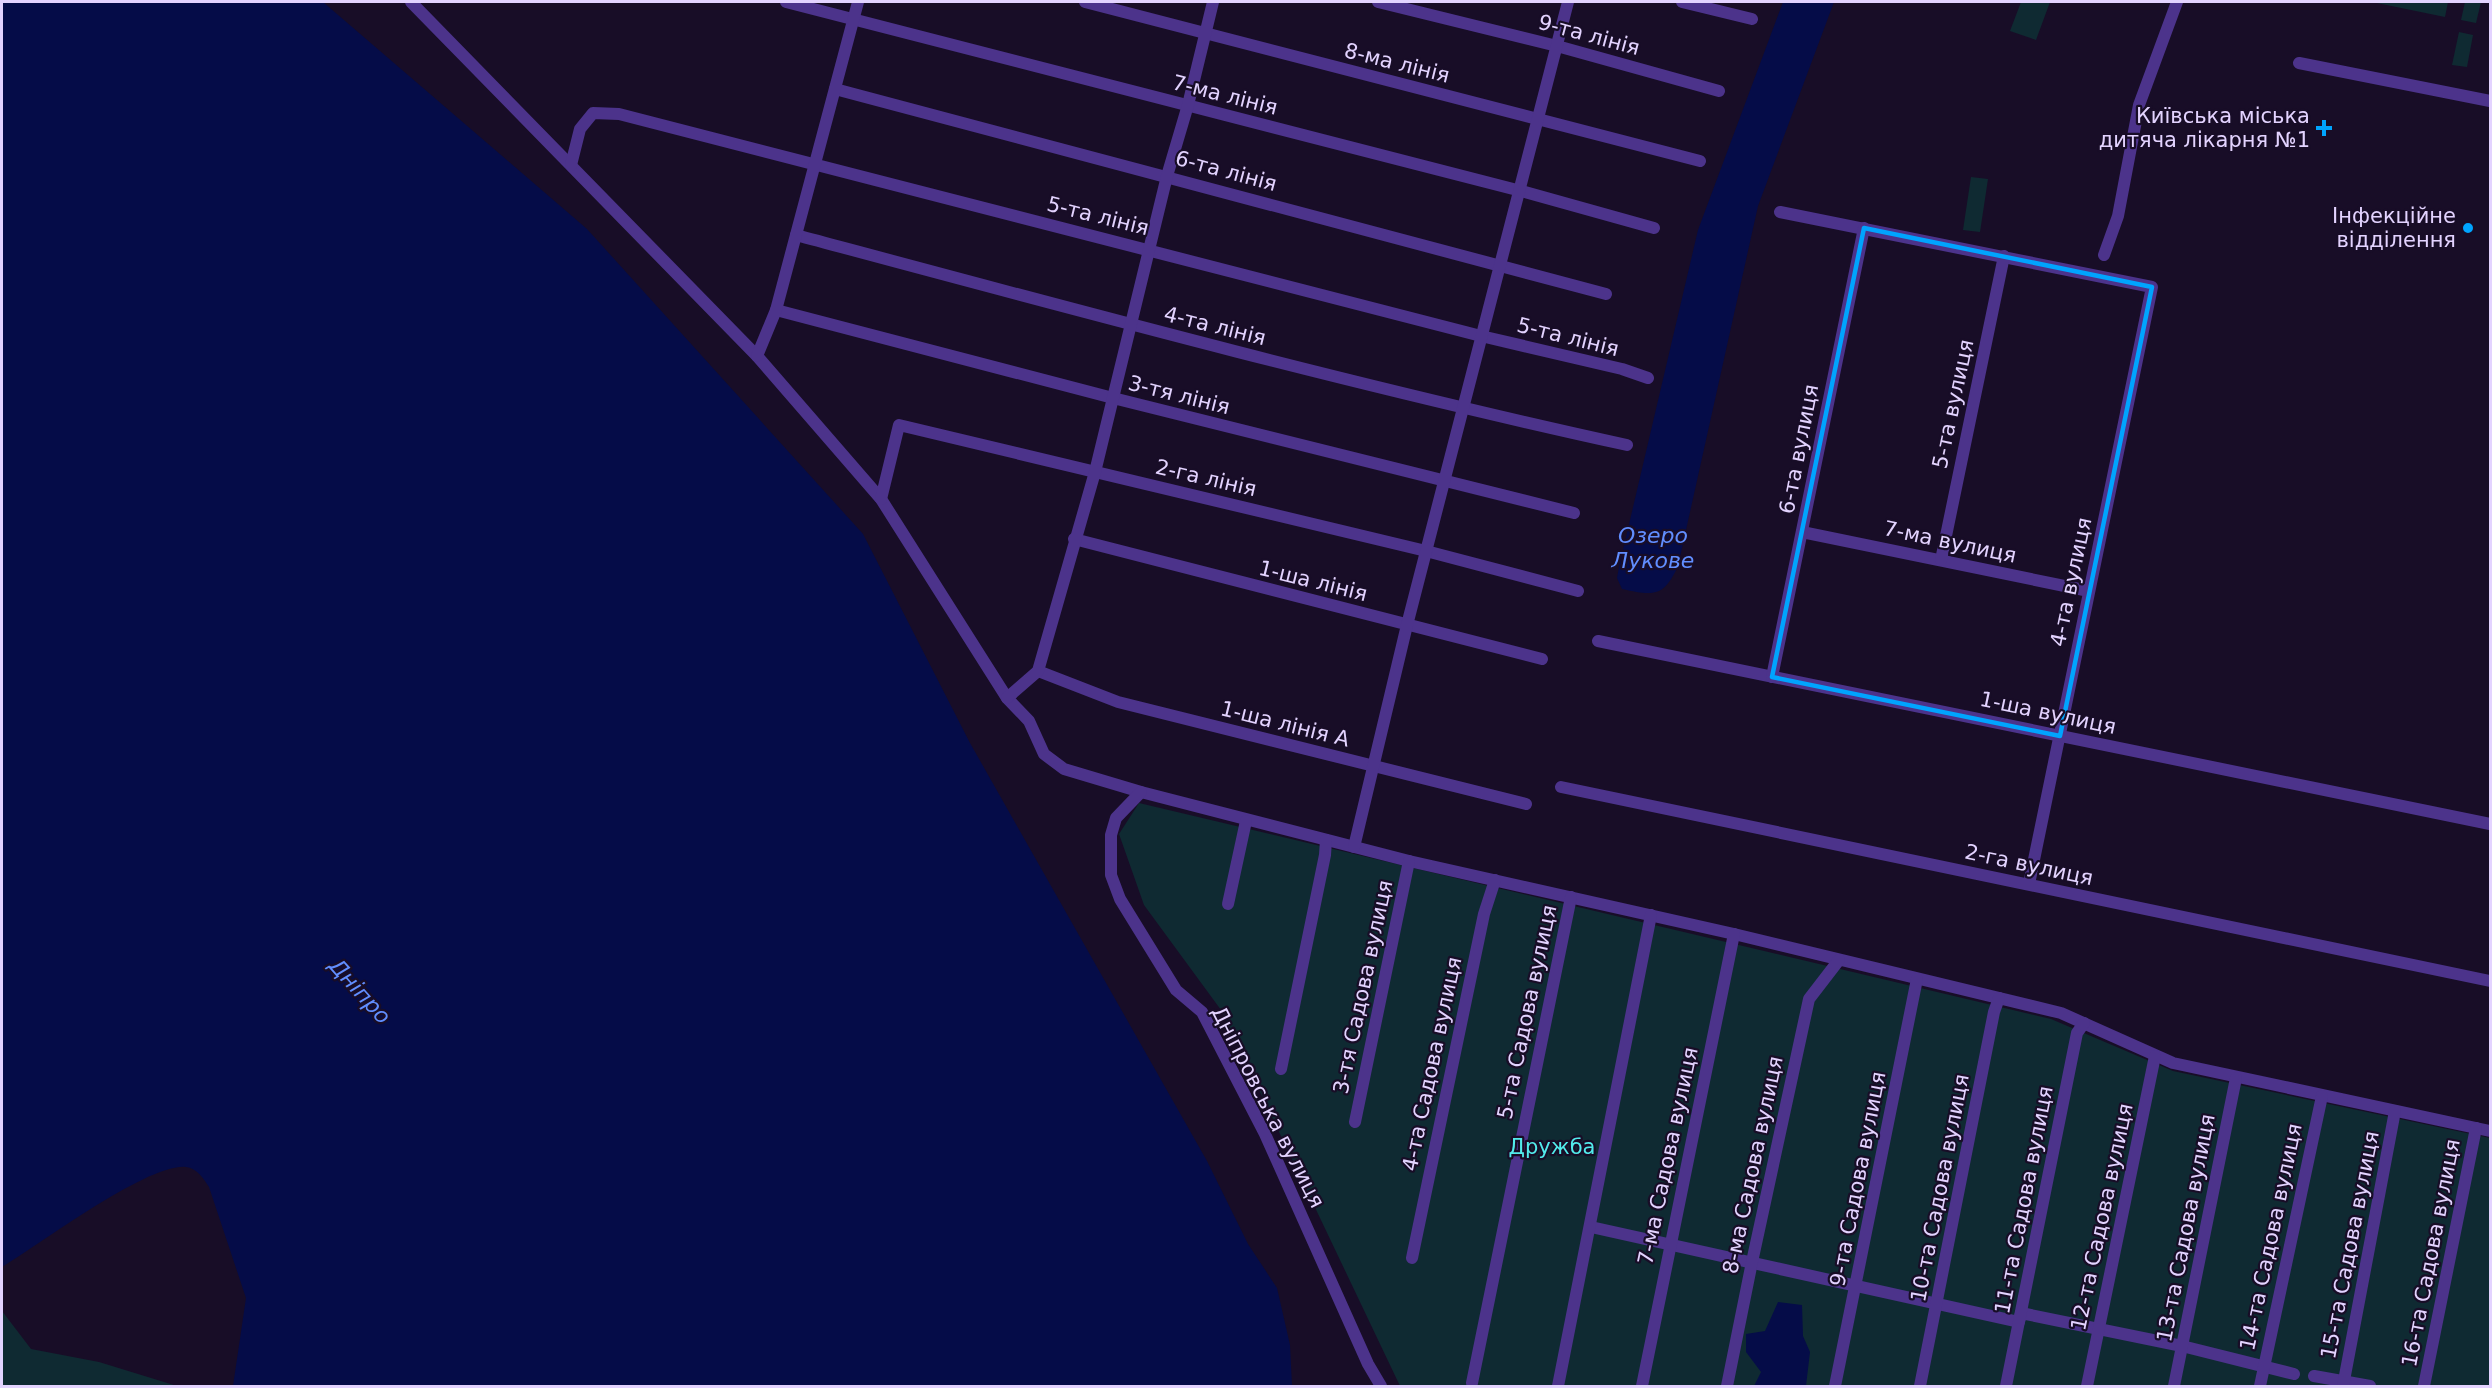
<svg xmlns="http://www.w3.org/2000/svg" width="2492" height="1388" viewBox="0 0 2492 1388" font-family="'DejaVu Sans',sans-serif">
<rect width="100%" height="100%" fill="#180d27"/>
<g fill="#0f2a32">
<path d="M2021,2h29l-14,38 -26,-9z"/>
<path d="M2372,2h76l-3,15z"/>
<path d="M2465,2h16l-5,21 -15,-3z"/>
<path d="M2459,32l14,3 -6,32 -15,-2z"/>
<path d="M1971,177l17,2 -8,53 -17,-2z"/>
<path d="M1139,803l912,216 122,52 317,67v248h-1090l-179,-376 -77,-105 -25,-71z"/>
<path d="M2,1311l29,38 68,13 78,24h-175z"/>
</g>
<g fill="#050c48">
<path d="M2,2h321l264,227 276,305 107,209 237,418 41,83 29,44 13,57 2,41h-1059l13,-88 -37,-111c-5,-8 -12,-19 -23,-20 -38,-4 -147,78 -184,100z"/>
<path d="M1783,2h51l-76,204 -80,360c-14,31 -24,30 -56,23l-5,-11 2,-11 79,-337z"/>
<path d="M1778,1302l24,3 1,31 7,16 -4,34h-52l7,-14 -15,-20v-18l19,-3z"/>
</g>
<g fill="none" stroke-linecap="round" stroke-linejoin="round">
<g stroke="#4c338b" stroke-width="12">
<path d="M411,2l346,354 124,143 126,199 22,23 15,33 20,15 77,23 268,69 325,73 327,79 112,50 317,68"/>
<path d="M786,2l735,189 133,37"/>
<path d="M1085,2l615,159"/>
<path d="M1378,2l179,44 162,45"/>
<path d="M1682,2l70,17"/>
<path d="M2299,63l191,38"/>
<path d="M835,89l771,205"/>
<path d="M571,165l9,-36 13,-16 26,1 862,222 141,33 26,9"/>
<path d="M1780,212l372,75 -123,597"/>
<path d="M796,235c276,74 552,149 831,210"/>
<path d="M2104,255l14,-39 21,-111 38,-103"/>
<path d="M776,310l337,88 461,115"/>
<path d="M757,356l19,-46 82,-308"/>
<path d="M881,499l18,-74 527,126 152,40"/>
<path d="M1802,532l287,59"/>
<path d="M1074,539l468,120"/>
<path d="M1941,560l63,-304"/>
<path d="M1598,641l892,183"/>
<path d="M1038,671l80,31 408,102"/>
<path d="M1772,677l92,-449"/>
<path d="M1007,698l31,-27 57,-199 72,-296 21,-71 25,-103"/>
<path d="M1561,787l929,194"/>
<path d="M1141,792l-25,26 -5,17v40l9,24 56,91 26,22 63,122 103,230 13,22"/>
<path d="M1354,847l53,-222 161,-623"/>
<path d="M1228,904l18,-83"/>
<path d="M1281,1069l44,-214 1,-15"/>
<path d="M1355,1122l54,-261"/>
<path d="M1591,1227l428,95 2,-9 161,33 112,28"/>
<path d="M1412,1258l72,-344 11,-34"/>
<path d="M2314,1376l56,10"/>
<path d="M1472,1383l99,-486"/>
<path d="M1558,1386l93,-471"/>
<path d="M1642,1386l92,-452"/>
<path d="M1727,1386l25,-124 57,-263 30,-39"/>
<path d="M1835,1386l82,-407"/>
<path d="M1920,1386l74,-374 5,-14"/>
<path d="M2006,1386l71,-353 7,-10"/>
<path d="M2087,1386l68,-330"/>
<path d="M2174,1386l62,-308"/>
<path d="M2260,1386l62,-290"/>
<path d="M2343,1386l52,-275"/>
<path d="M2424,1386l52,-258"/>
</g>
</g>
<path fill="none" stroke="#00a4fe" stroke-width="4.5" stroke-linejoin="round" d="M1864,228l288,59 -92,449 -288,-59z"/>
<g fill="#00a4fe" stroke="#180d27" stroke-width="2">
<path d="M2321 119h6v6h6v6h-6v6h-6v-6h-6v-6h6z"/>
<circle cx="2468" cy="228" r="6"/>
</g>
<g text-anchor="middle" dominant-baseline="central" stroke-width="4.5" stroke-linejoin="round" paint-order="stroke">
<g font-size="21" fill="#e3d3ff" stroke="#180d27">
<text transform="translate(1589 35) rotate(15)">9-та лінія</text>
<text transform="translate(1397 63) rotate(14)">8-ма лінія</text>
<text transform="translate(1225 95) rotate(14)">7-ма лінія</text>
<text transform="translate(1226 171) rotate(15)">6-та лінія</text>
<text transform="translate(1098 216) rotate(14)">5-та лінія</text>
<text transform="translate(1215 326) rotate(14)">4-та лінія</text>
<text transform="translate(1568 337) rotate(14)">5-та лінія</text>
<text transform="translate(1179 395) rotate(14)">3-тя лінія</text>
<text transform="translate(1953 404) rotate(-78)">5-та вулиця</text>
<text transform="translate(1799 449) rotate(-79)">6-та вулиця</text>
<text transform="translate(1206 478) rotate(13)">2-га лінія</text>
<text transform="translate(1950 542) rotate(12)">7-ма вулиця</text>
<text transform="translate(1313 581) rotate(14)">1-ша лінія</text>
<text transform="translate(2071 582) rotate(-78)">4-та вулиця</text>
<text transform="translate(2048 713) rotate(12)">1-ша вулиця</text>
<text transform="translate(1285 724) rotate(14)">1-ша лінія А</text>
<text transform="translate(2029 865) rotate(12)">2-га вулиця</text>
<text transform="translate(1363 987) rotate(-78)">3-тя Садова вулиця</text>
<text transform="translate(1527 1012) rotate(-78)">5-та Садова вулиця</text>
<text transform="translate(1432 1064) rotate(-78)">4-та Садова вулиця</text>
<text transform="translate(1268 1107) rotate(63)">Дніпровська вулиця</text>
<text transform="translate(1668 1156) rotate(-78)">7-ма Садова вулиця</text>
<text transform="translate(1753 1165) rotate(-78)">8-ма Садова вулиця</text>
<text transform="translate(1858 1179) rotate(-79)">9-та Садова вулиця</text>
<text transform="translate(1940 1188) rotate(-79)">10-та Садова вулиця</text>
<text transform="translate(2024 1200) rotate(-79)">11-та Садова вулиця</text>
<text transform="translate(2102 1217) rotate(-78)">12-та Садова вулиця</text>
<text transform="translate(2186 1228) rotate(-79)">13-та Садова вулиця</text>
<text transform="translate(2271 1237) rotate(-78)">14-та Садова вулиця</text>
<text transform="translate(2350 1245) rotate(-79)">15-та Садова вулиця</text>
<text transform="translate(2431 1253) rotate(-79)">16-та Садова вулиця</text>
</g>
<g font-size="21" fill="#e3d3ff" stroke="#180d27" text-anchor="end">
<text x="2310" y="116">Київська міська<tspan x="2310" dy="24">дитяча лікарня №1</tspan></text>
<text x="2456" y="216">Інфекційне<tspan x="2456" dy="24">відділення</tspan></text>
</g>
<g font-size="21" fill="#52ebeb" stroke="#180d27">
<text x="1552" y="1147">Дружба</text>
</g>
<g font-size="22" font-style="italic" fill="#618eff" stroke="#180d27">
<text x="1653" y="535">Озеро<tspan x="1653" dy="25">Лукове</tspan></text>
<text transform="translate(360 991) rotate(48)">Дніпро</text>
</g>
</g>
<rect width="2492" height="1388" fill="none" stroke="#e3d3ff" stroke-width="6"/>
</svg>
